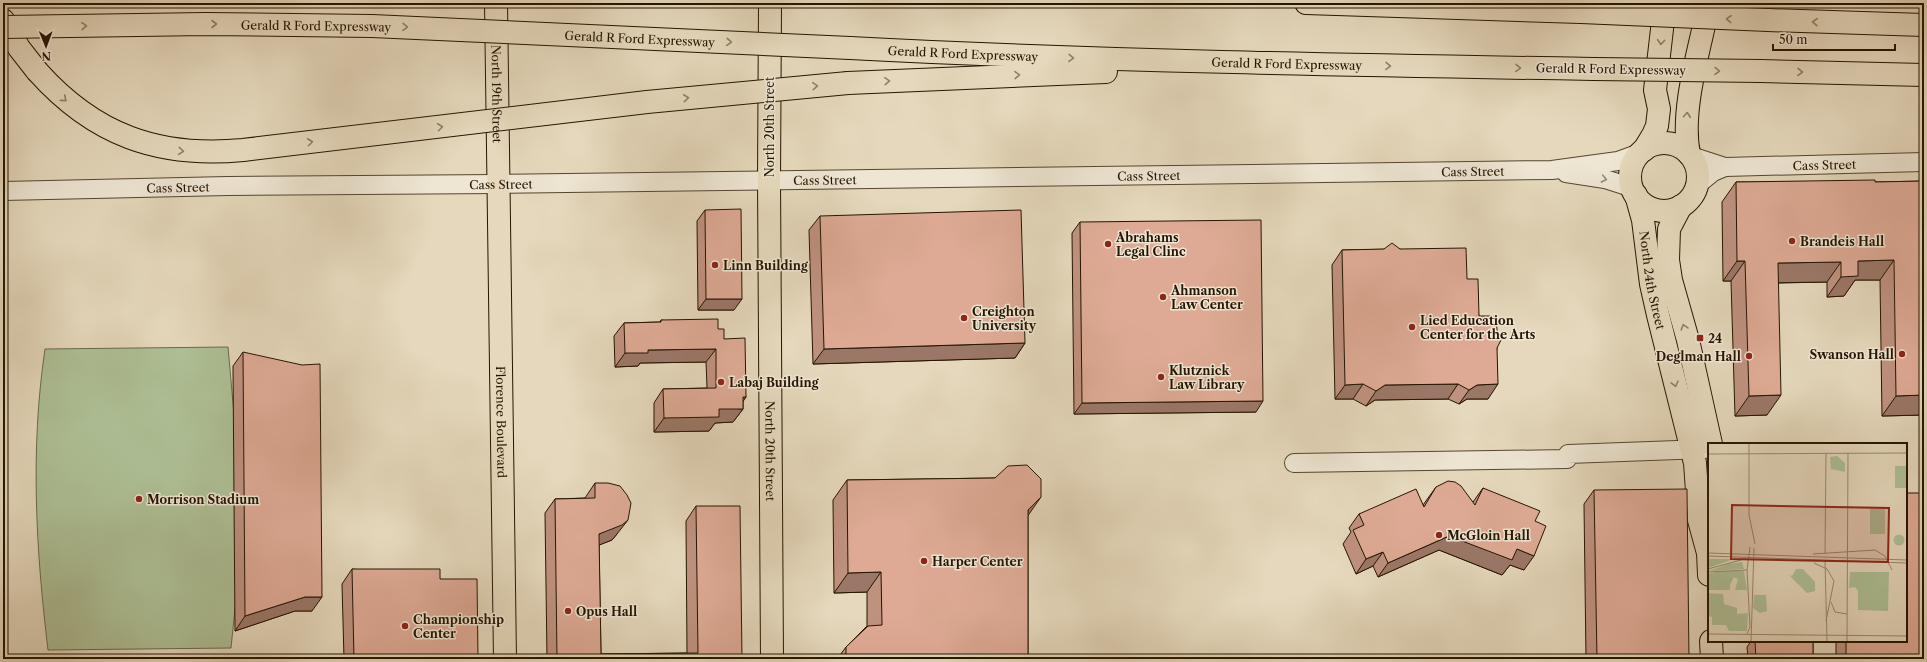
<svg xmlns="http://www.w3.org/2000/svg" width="1927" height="662" viewBox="0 0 1927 662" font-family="'Libre Caslon Text',serif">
<rect width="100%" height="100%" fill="#e5d8bc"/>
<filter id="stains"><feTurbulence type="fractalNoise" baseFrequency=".005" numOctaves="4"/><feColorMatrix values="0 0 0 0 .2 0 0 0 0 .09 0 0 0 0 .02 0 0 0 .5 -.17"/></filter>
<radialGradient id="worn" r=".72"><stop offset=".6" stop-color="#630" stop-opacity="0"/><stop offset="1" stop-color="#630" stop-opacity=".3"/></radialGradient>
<path fill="#aec096" stroke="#6a6a4b" d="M228,347l8,90 4,122 -9,89 -183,2c-12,-100 -18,-200 -3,-301z"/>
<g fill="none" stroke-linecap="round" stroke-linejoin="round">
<g stroke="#55452f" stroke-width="20">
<g id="minor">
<path d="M1691,156l34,11"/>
<path d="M1566,173l39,6 28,9"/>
<path id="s1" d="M1697,185l16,-13 12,-5 199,-5"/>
<path id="s2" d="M3,191l225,-5 270,-2 1054,-14 66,-9 22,-8"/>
<path d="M1294,463l273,-4 1,-5 137,-5"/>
</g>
</g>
<g stroke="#251400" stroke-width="24">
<g id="major">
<path id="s3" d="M496,3l9,656"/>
<path id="s4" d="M770,3l-1,177 3,479"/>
<circle cx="1664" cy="177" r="34"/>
<path d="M1644,150l9,-15 4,-9 2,-17 -4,-19 10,-87"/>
<path d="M1689,154c-9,-44 11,-106 20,-151"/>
<path id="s5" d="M1636,195l7,25 8,64 7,31 37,148 4,57 9,33 1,22"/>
<path d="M1681,206l-12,23 -1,31 3,20 17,60 23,104"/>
<path d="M1711,641l1,18"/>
</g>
</g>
<g stroke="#251400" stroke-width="24">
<g id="highway">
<path d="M1306,3l275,9"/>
<path d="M3,20l16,28 18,23"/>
<path d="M1768,20l156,5"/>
<path id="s6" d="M850,48c248,13 496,17 744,21"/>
<path d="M1761,71l163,4"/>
<path d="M848,83l258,-11"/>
</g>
</g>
<use href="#minor" stroke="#eee6d3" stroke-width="18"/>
<use href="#major" stroke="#e5d8bc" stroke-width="22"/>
<use href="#highway" stroke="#e5d8bc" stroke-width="22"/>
<g stroke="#251400" stroke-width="24" stroke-linecap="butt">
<g id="highway-bridge">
<path d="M1700,5l33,-2"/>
<path d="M1581,12l187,8"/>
<path id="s7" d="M3,27l202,-3 167,2 478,22"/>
<path d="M1594,69l167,2"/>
<path d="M37,71c57,64 121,87 206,79l404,-48 201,-19"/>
</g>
</g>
<use href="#highway-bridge" stroke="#e5d8bc" stroke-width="22"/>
</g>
<g fill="#bf9280" stroke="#251400">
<path d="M1924,181v234l-42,1 -2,-136h-25l-11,16 -17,1v-15l-49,1 -11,132 -32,1 -4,-135h-8l-1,-79 14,-20h139z"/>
<path d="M705,210l29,100h-36l-1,-89z"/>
<path d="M820,216l205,127 -10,15 -202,6 -4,-134z"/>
<path d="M1080,222l176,190 -182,2 -2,-181z"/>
<path d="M1400,249l67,30 12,37 18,32 -9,51h-21l-8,5 -11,-5 -73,1 -9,6 -13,-7h-18l-3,-134 10,-15z"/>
<path d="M661,320l57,9 6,10 22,58 -3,4v8l-10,13 -18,1 -6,8 -55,1v-29l9,-14 44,-1 -1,-26 -66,1 -2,3 -23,1 -1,-31 10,-13 36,-1z"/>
<path d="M243,352l69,259h-17l-60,20 -2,-265z"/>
<path d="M995,478l33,38v143h-191l9,-12 21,-21v-34l-33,1 -1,-93 14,-20z"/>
<path d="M595,483l22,51 -5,6 -13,5 2,109 86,-1 -1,-132 10,-15 46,153h-195l-2,-146 10,-14 30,-1z"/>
<path d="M1436,487l37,15 10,-14 52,33 -11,49 -14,-5 -8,10 -63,-25 -61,27 -5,-11 -17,8 -13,-30 8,-12 -2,-4 10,-14 64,-9z"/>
<path d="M1594,490l95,169h-103l-2,-155z"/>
<path d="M352,569l88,10 38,80h-134l-2,-75z"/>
<path d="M1751,641h62v18h-65l-1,-12z"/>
<path d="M1836,641h70l18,18h-88z"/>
</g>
<g fill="#9b7768" stroke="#251400">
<path d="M1894,260l-14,20h-25l-11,16 -17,1 14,-20 17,-16z"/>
<path d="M1737,261h8l-14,20h-8z"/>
<path d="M1841,262l-14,20 -63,1 14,-20z"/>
<path d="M706,299h36l-8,11h-36z"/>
<path d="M1025,343l-10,15 -202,6 11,-15z"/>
<path d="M716,349l-10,13 -66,1 -2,3 -23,1 10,-14 23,-3z"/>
<path d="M1363,384l-10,15h-18l10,-14z"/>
<path d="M1458,384l-10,15 -73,1 -9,6 10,-15 9,-6z"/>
<path d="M1498,384l-10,15h-21l-8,5 10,-14 8,-5z"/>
<path d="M1781,395l-14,20 -32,1 14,-20z"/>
<path d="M1924,395v20l-42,1 14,-20z"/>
<path d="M743,397h3l-8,12h5l-10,13 -18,1 -6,8 -55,1 10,-14 55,-9z"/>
<path d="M1263,401l-7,11 -182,2 8,-11z"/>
<path d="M1041,497l-14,20 1,-7z"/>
<path d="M628,520l-11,14 -5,6 -23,9 10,-15z"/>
<path d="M1449,536l68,13 17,7 -10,14 -14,-5 -8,10 -63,-25 -61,27 10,-14z"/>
<path d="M1383,552l-10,14 -17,8 10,-15z"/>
<path d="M881,572l-14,20 -33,1 14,-20z"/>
<path d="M305,597h17l-10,14h-17l-60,20 10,-15z"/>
</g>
<g fill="#deaa95" stroke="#251400">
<path d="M1875,180v2l49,-1v214l-28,1 -2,-136 -36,1v15l-17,1v-15l-63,1 3,132 -32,1 -4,-135h-8l-1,-79z"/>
<path d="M741,209l1,90h-36l-1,-89z"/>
<path d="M1021,210l4,133 -201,6 -4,-133z"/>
<path d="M1261,220l2,181 -181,2 -2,-181z"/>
<path d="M1392,243l8,6 66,-1 1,31h11l1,37h17l1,14 5,8 -5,10 1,36 -21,1 -8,5 -11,-6 -73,1 -9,6 -13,-7 -18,1 -3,-135 42,-1z"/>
<path d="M718,319v10h6v10l21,-1 1,59h-3v12h-24v8l-55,1 -1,-29 53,-1v-39l-68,1v3h-23l-1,-30 37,-1v-2z"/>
<path d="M243,352l59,13 18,-1 2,233h-17l-60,19z"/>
<path d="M1027,465l14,14v18l-13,13v149h-182v-12l22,-21 14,-1 -1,-53 -33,1 -1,-93 148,-2 13,-12z"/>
<path d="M1448,481l7,1 6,4 14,19 8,-17 57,23 -5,10 11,5 -12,30 -17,-7 -5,11 -63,-24 -61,27 -5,-11 -17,7 -13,-29 11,-5 -5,-11 57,-25 8,18 12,-20z"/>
<path d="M595,483h13l12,3 7,9 4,8 -3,17 -6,5 -23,9 2,120 97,-1 -2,-147h44l2,153h-185l-2,-160 40,-1z"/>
<path d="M1687,489l2,170h-92l-3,-169z"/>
<path d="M1906,493h18v166h-78v-18h60z"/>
<path d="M352,569h88v10h37l1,80h-124z"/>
<path d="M1755,641h58v18h-57z"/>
</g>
<defs><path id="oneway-chevron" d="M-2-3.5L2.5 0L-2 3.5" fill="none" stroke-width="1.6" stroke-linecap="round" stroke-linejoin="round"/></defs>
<g stroke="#8f8067">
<use href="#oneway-chevron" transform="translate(1729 19) rotate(-177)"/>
<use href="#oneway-chevron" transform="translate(1815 22) rotate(-178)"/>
<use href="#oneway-chevron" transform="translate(214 24)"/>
<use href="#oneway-chevron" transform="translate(84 26) rotate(-1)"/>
<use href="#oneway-chevron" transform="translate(405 27) rotate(2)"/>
<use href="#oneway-chevron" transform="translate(729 42) rotate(3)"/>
<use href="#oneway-chevron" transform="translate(1661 42) rotate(95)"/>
<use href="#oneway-chevron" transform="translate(1071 58) rotate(2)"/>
<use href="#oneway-chevron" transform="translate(1388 66) rotate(1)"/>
<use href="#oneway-chevron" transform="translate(1518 68) rotate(1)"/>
<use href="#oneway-chevron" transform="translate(1717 71) rotate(1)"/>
<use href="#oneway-chevron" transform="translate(1800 72) rotate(1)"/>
<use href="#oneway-chevron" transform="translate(1017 75) rotate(-2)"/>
<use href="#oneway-chevron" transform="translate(887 81) rotate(-4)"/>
<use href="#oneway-chevron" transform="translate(815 86) rotate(-4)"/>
<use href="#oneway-chevron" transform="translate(686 98) rotate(-6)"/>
<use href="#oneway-chevron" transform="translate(64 99) rotate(40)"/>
<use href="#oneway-chevron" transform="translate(1687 115) rotate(-85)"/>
<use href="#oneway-chevron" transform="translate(440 127) rotate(-7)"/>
<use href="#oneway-chevron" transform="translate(310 142) rotate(-7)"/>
<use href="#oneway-chevron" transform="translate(181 151) rotate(5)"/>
<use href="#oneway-chevron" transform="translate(1684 327) rotate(-106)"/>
<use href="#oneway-chevron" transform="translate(1675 384) rotate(76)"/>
</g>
<use stroke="#948874" href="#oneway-chevron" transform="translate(1604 179) rotate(11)"/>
<g fill="#8f2418" stroke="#eee6d3" stroke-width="1.5">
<circle cx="1792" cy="241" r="4"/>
<circle cx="1108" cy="244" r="4"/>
<circle cx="715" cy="265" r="4"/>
<circle cx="1163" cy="297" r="4"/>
<circle cx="964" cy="318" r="4"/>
<circle cx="1412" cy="327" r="4"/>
<rect x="1696" y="334" width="8" height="8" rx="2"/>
<circle cx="1902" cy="354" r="4"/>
<circle cx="1749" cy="356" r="4"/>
<circle cx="1161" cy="377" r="4"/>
<circle cx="721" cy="382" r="4"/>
<circle cx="139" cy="499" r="4"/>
<circle cx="1439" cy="535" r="4"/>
<circle cx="924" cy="561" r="4"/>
<circle cx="568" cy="611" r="4"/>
<circle cx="405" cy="626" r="4"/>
</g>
<g text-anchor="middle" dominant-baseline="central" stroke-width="3" stroke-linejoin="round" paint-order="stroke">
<g font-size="12" fill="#251400" stroke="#eee6d3">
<text stroke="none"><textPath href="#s7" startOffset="313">Gerald R Ford Expressway</textPath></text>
<text stroke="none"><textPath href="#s7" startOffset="637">Gerald R Ford Expressway</textPath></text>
<text stroke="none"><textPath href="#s6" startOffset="113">Gerald R Ford Expressway</textPath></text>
<text stroke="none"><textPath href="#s6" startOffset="437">Gerald R Ford Expressway</textPath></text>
<text transform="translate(1611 69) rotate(1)">Gerald R Ford Expressway</text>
<text stroke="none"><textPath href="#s3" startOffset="91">North 19th Street</textPath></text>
<text transform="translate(769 127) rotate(-90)">North 20th Street</text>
<text stroke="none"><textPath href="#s1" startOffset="133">Cass Street</textPath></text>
<text stroke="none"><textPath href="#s2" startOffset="1470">Cass Street</textPath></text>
<text stroke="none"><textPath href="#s2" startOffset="1146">Cass Street</textPath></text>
<text stroke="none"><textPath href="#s2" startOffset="822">Cass Street</textPath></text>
<text stroke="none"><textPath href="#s2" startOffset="498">Cass Street</textPath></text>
<text stroke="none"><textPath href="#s2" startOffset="175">Cass Street</textPath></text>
<text stroke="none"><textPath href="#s5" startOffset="87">North 24th Street</textPath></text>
<text stroke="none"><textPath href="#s3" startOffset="419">Florence Boulevard</textPath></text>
<text stroke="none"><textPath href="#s4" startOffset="448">North 20th Street</textPath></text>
</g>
<g font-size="12" font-weight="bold" fill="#251400" stroke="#eee6d3" text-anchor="start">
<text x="1116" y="237">Abrahams<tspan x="1116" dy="14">Legal Clinc</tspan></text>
<text x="1800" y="241">Brandeis Hall</text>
<text x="723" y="265">Linn Building</text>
<text x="1171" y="290">Ahmanson<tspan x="1171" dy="14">Law Center</tspan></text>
<text x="972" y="311">Creighton<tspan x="972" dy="14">University</tspan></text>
<text x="1420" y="320">Lied Education<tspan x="1420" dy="14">Center for the Arts</tspan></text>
<text x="1708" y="338">24</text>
<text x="1894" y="354" text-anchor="end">Swanson Hall</text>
<text x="1741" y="356" text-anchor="end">Deglman Hall</text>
<text x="1169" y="370">Klutznick<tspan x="1169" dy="14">Law Library</tspan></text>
<text x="729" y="382">Labaj Building</text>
<text x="147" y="499">Morrison Stadium</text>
<text x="1447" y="535">McGloin Hall</text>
<text x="932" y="561">Harper Center</text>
<text x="576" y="611">Opus Hall</text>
<text x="413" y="619">Championship<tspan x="413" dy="14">Center</tspan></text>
</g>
</g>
<g transform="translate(1708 443)">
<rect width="199" height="199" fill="#e5d8bc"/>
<path d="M129,13l8,7v9l-14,-3 -1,-12zM187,23h12v22h-12zM162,66h15v25h-15zM185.5 97a5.5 5.5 0 1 1 11 0a5.5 5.5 0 1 1-11 0ZM0,116h26l-26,9zM34,119l2,7 -35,2 19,-7zM88,126h7l12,13v9l-8,2 -18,-18 3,1zM12,128h24l3,19h-12l3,-11 -4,-2 -4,8v5h-22v-16zM142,129h39l-1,39 -30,-1v-19l-3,-4 -6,1zM0,150l15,1 1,10 13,4v6l11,-1 -1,18h-18l-3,-6h-14v-8l-4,-1zM46,152h12l1,16 -7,2 -7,-5z" fill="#aec096"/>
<path fill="none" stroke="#988a71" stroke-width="1" d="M41,0v72l6,29M0,11l199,-1M0,110l199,7M105,111l62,-4 10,6 7,14M117,111l1,-101M0,113l199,7M117,117l2,82M106,120l13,6 7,12 -8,40M0,126l33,-9M0,129l39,-2M123,159l4,10 12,2M0,191l199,2M39,191l3,-7 -3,-57 3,-23M43,199l3,-94M139,199l1,-189"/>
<path fill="#8f2418" fill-opacity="0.15" stroke="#8f2418" stroke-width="2" d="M24,62l157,3 -1,54 -157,-3z"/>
<rect width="199" height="199" fill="none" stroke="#251400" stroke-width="2"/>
</g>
<rect width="1927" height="662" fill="none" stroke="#e5d8bc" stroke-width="16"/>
<rect x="4" y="4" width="1919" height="654" fill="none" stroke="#251400" stroke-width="2"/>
<rect x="8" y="8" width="1911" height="646" fill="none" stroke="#251400"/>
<g transform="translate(46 46) rotate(179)" stroke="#eee6d3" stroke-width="3" paint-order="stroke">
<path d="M0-3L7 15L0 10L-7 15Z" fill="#251400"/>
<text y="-6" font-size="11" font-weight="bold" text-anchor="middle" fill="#251400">N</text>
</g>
<path d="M1773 44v6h122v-6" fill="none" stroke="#251400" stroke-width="2"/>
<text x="1779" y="44" font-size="12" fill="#251400" stroke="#eee6d3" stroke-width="3" paint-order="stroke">50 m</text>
<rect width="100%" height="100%" filter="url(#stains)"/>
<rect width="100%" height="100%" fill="url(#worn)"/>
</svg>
